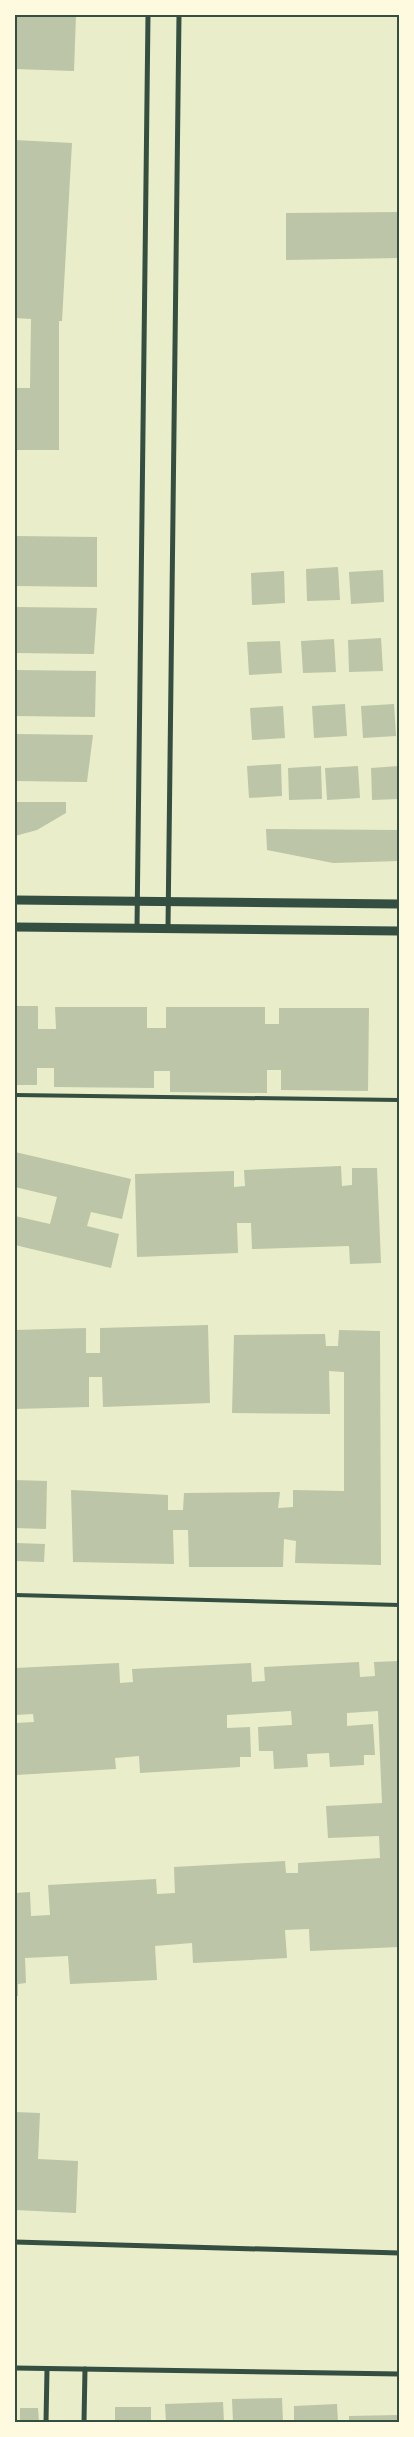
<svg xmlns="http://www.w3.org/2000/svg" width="414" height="2437" viewBox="0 0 414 2437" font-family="Jost,sans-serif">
<rect width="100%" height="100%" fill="#e9edc9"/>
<g fill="#bcc5a7">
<path d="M15,15h61l-2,56 -59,-2z"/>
<path d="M15,140l57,3 -10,178h-3v129h-44v-62h15l1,-69 -16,-1z"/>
<path d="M399,212v46l-113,2v-47z"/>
<path d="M15,536l82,1v50l-82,-1z"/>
<path d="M338,567l2,33 -33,1 -1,-32z"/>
<path d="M383,570l1,32 -33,2 -2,-32z"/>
<path d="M284,571l1,32 -33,2 -1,-32z"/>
<path d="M15,607l82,1 -3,46 -79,-1z"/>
<path d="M381,638l2,33 -34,1 -1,-32z"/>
<path d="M334,639l2,33 -33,1 -2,-32z"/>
<path d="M280,641l2,32 -33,2 -2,-33z"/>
<path d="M15,670l81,1 -1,46 -80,-1z"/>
<path d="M345,704l2,32 -33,2 -2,-32z"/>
<path d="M394,704l2,32 -33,2 -2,-32z"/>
<path d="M283,706l2,32 -33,2 -2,-32z"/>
<path d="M15,734l78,1 -6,47 -72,-1z"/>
<path d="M281,764l1,32 -33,2 -2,-32z"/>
<path d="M321,766l1,33 -33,1 -1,-32z"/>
<path d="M358,766l2,32 -33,2 -2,-32z"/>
<path d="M399,766v33l-27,1 -1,-32z"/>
<path d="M15,802h51v11l-29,17 -22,6z"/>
<path d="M266,829l133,1v31l-66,2 -66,-13z"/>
<path d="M15,1006h23v23h18l-1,-22h92v21h19v-21h99v17h14v-16h90l-1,83 -87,-1v-20h-14v23l-97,-1v-21h-16v17l-100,-1v-19h-17v17h-22z"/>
<path d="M15,1152l116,27 -9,40 -31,-7 -4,14 32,8 -8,34 -96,-23v-29l35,8 7,-27 -42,-10z"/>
<path d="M341,1166l1,20 10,-1v-17h25l4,95 -31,1 -1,-18 -97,3 -1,-26h-14l1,30 -101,4 -2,-83 99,-3v16l11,-1 -1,-16z"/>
<path d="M208,1325l2,78 -107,4 -1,-30h-13v30l-74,2v-79l71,-2v25h14v-25z"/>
<path d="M339,1330l41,1 1,234 -86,-2 1,-22 -12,-2 -1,28h-94l-1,-37h-15l1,34 -101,-2 -2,-72 97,5v15h15l1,-17 96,-1 -2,16 15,-1v-17l51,1v-119l-15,-1 1,43 -98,-1 2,-78 91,-1 1,12h12z"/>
<path d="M15,1480l32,1 -1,48 -31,-1z"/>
<path d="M15,1543l30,1 -1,18 -29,-1z"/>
<path d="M399,1661v286l-89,4 -1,-22 -24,1 2,28 -94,5 -1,-20 -37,3 2,34 -87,4 -2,-28 -43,2 1,25 -8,1v12h-3v-103l15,-1 1,24 19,-1 -2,-30 108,-6 1,15 18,-1 -1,-26 111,-6 1,12h12v-10l82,-5 -1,-22 -51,2 -2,-32 56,-3 -4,-92 -31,2v13l26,-2 2,31h-11v10l-34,2 -1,-14 -22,1 1,13 -34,2 -1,-18h-14l-1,-24 34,-2 -1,-14 -64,4v13l23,-1 1,30h-11v10l-100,6 -1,-17 -24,2 1,11 -100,6 -1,-52 19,-1 -1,-8 -18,1v-47l104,-5 1,20 13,-1 -1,-13 119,-6 1,19 13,-1 -1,-14 95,-5 1,15 15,-1 -1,-14z"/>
<path d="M15,2112l25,1 -2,46 40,2 -2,52 -61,-3z"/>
<path d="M282,2398l1,24h-50l-1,-23z"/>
<path d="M223,2402l1,20h-58l-1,-18z"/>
<path d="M337,2404l1,18h-44v-16z"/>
<rect x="115" y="2407" width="36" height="15"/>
<path d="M20,2408h18l1,14h-19z"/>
<path d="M399,2415v7h-50v-6z"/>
</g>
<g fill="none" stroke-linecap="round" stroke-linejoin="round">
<g stroke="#344e41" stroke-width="4">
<path d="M15,1095l384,5"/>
<path d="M15,1595l384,10"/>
</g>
<g stroke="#344e41" stroke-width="5">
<path d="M137,928l11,-913"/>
<path d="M168,928l11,-913"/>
<path d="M15,2242l384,11"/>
<path d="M15,2368l384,6"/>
<path d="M46,2422l1,-53"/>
<path d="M84,2422l1,-53"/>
</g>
<g stroke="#344e41" stroke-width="9">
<path d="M15,900l384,4"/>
<path d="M15,927l384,4"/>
</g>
</g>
<rect width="414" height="2437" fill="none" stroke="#fefae0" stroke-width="32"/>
<rect x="16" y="16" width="382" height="2405" fill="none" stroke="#344e41" stroke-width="2"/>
</svg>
